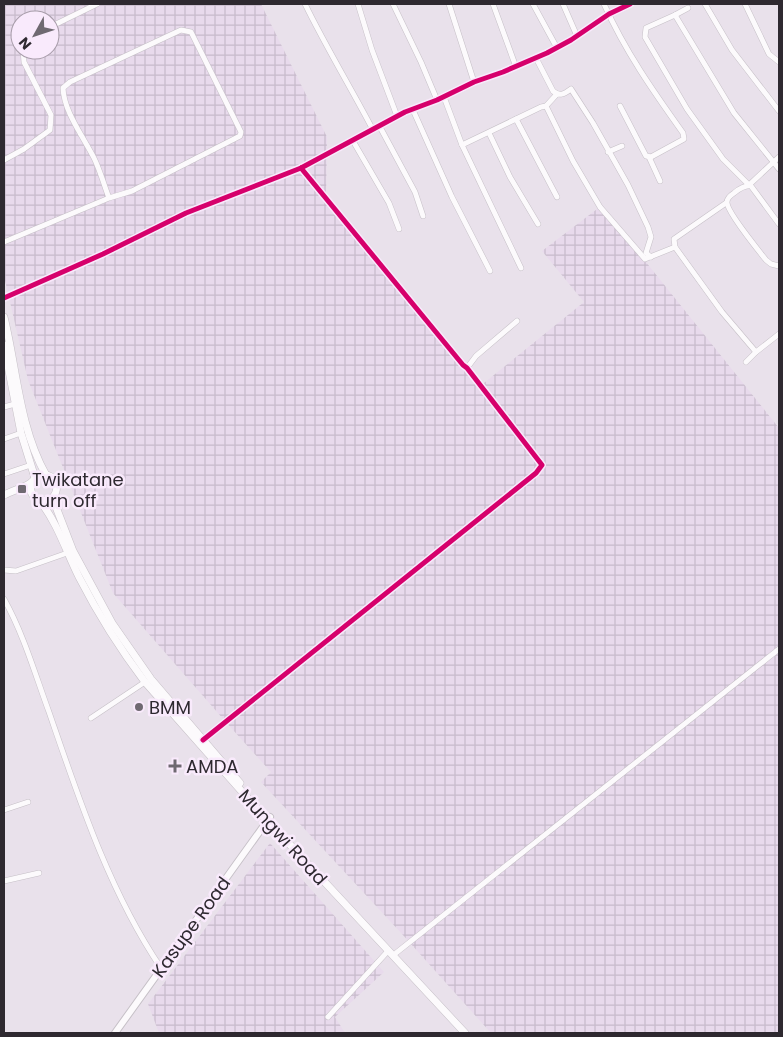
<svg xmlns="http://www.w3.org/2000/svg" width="783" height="1037" viewBox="0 0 783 1037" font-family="Poppins,sans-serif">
<defs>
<pattern id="industrial-grid" width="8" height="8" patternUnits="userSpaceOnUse" patternTransform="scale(1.25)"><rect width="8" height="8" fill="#e8daec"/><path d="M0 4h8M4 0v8" fill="none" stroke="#c7bbcb"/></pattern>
</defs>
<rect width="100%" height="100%" fill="#e9e1eb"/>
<g fill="url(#industrial-grid)" fill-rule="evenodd">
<path d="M4,4h257l66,133 -1,62 153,188 105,-85 -42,-51 59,-45 178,222v605h-288l-89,-99 -141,-152 10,-10 -47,-52 -111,-127 -85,-213 -24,-104zM20,20h30v30h-30z"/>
<path d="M270,843l114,129 -49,45 10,16h-186l-11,-29z"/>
</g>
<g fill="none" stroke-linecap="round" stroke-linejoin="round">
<g stroke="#c6c0c7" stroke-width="6">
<g id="minor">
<path d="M305,4c21,43 46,84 68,126"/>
<path d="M358,4l14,46 25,66"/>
<path d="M393,4l28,58 16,38"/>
<path d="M449,4l25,78"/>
<path d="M493,4l23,63"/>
<path d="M533,4l24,44"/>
<path d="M563,4l14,32"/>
<path d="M604,4c21,47 49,87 79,129l1,6 -33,18 -5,-1 -26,-50"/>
<path d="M705,4l27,46 47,61"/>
<path d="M745,4l24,50 10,8"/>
<path d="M688,8l-13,7 -29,13 -1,9 42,72 36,50 26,26 30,-28"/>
<path d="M675,15l59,98 45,56"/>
<path d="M50,27l47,-23"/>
<path d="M536,58l17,33c7,6 11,3 18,-2l22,34 35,62 20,42 3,10 -5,16 5,4"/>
<path d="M444,97l18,48 59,123"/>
<path d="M546,106l27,55 27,46 45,52 30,-12"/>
<path d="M413,110l39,87 38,74"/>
<path d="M516,119l41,78"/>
<path d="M380,127l35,65 8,24"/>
<path d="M489,133l21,44 28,47"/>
<path d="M353,141l36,62 10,26"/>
<path d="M462,145l79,-38 5,-1 11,-12"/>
<path d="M608,152l14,-6"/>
<path d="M649,157l11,24"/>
<path d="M4,160l20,-11 26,-19 1,-15 -27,-53 -1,-12"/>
<path d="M726,203l-52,36 1,8 47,65 34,40"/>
<path d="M779,224l-28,-38c-6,-1 -12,3 -17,7 -3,2 -7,5 -7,9 -1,9 32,49 39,58l5,4 8,2"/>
<path d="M4,242l105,-44 23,-7 108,-55 1,-4 -50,-100 -10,-2 -111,52 -7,6c1,24 20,48 31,70 6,12 10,27 15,40"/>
<path d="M4,298l99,-44 83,-41 115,-45 104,-56 32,-12 37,-18 29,-10 44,-19 24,-13 38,-26 21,-10"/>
<path d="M746,362l10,-10 23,-18"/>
<path d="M467,368l9,-12 41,-35"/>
<path d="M4,407l11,-3"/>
<path d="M4,439l17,-6"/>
<path d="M4,474l27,-9"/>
<path d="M4,570l12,1 54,-19"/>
<path d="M4,599c20,36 31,75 45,113 30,87 60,179 112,256"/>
<path d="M91,718l54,-36"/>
<path d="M203,740l333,-267 6,-8 -75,-97 -4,-3 -162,-197"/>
<path d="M4,810l24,-8"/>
<path d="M4,881l35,-8"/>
<path d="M396,953l383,-304"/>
<path d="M328,1017l60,-66"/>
</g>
</g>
<g stroke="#c6c0c7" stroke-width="8">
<path id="tertiary" d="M115,1033l155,-216"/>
</g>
<g stroke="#c6c0c7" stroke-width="8">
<g id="secondary">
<path d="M4,317c13,53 15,110 42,158"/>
<path d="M4,345l17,88 14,45"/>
<path d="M4,495c8,-4 18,-7 25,-11 5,-3 7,-8 13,-9 15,-2 19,16 9,24l-11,2c-8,-4 -11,-10 -9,-18"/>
<path d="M54,497l2,10 17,44 39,72 39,56 89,104"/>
<path d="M40,501c18,23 26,50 39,76 19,37 41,72 66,105l122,138 198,213"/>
</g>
</g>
<use href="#minor" stroke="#fcfafc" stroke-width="5"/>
<use href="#tertiary" stroke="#fcfafc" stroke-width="6"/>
<use href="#secondary" stroke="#fcfafc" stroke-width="7"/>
<g stroke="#f9eafc" stroke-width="8">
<g id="cycleway">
<path d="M4,298l99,-44 83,-41 115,-45 104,-56 32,-12 37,-18 29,-10 44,-19 24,-13 38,-26 21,-10"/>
<path d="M203,740l333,-267 6,-8 -75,-97 -4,-3 -162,-197"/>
</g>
</g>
<use href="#cycleway" stroke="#d6006c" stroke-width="5"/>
</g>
<g fill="#6f6971" stroke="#f9eafc" stroke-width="2">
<rect x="17" y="484" width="10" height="10" rx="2.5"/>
<circle cx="139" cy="707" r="5"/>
<path d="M172.5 758.5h5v5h5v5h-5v5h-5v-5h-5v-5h5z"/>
</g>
<g text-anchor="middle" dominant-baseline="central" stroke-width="5" stroke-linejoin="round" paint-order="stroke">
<g font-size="18" fill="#2e2930" stroke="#f9eafc" text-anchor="start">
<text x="32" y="479">Twikatane<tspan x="32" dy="21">turn off</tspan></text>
<text x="149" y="707">BMM</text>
<text x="186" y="766">AMDA</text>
</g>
<g font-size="18" fill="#2e2930" stroke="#f9eafc">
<text transform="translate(283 837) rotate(48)">Mungwi Road</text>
<text transform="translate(191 927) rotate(-54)">Kasupe Road</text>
</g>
</g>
<rect width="783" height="1037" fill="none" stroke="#2e2930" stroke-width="10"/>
<g transform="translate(35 35) rotate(230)"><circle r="24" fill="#f9eafc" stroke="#a89daa"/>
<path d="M0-4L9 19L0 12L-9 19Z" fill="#6f6971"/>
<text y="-8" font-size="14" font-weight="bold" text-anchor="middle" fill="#2e2930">N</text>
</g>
</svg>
